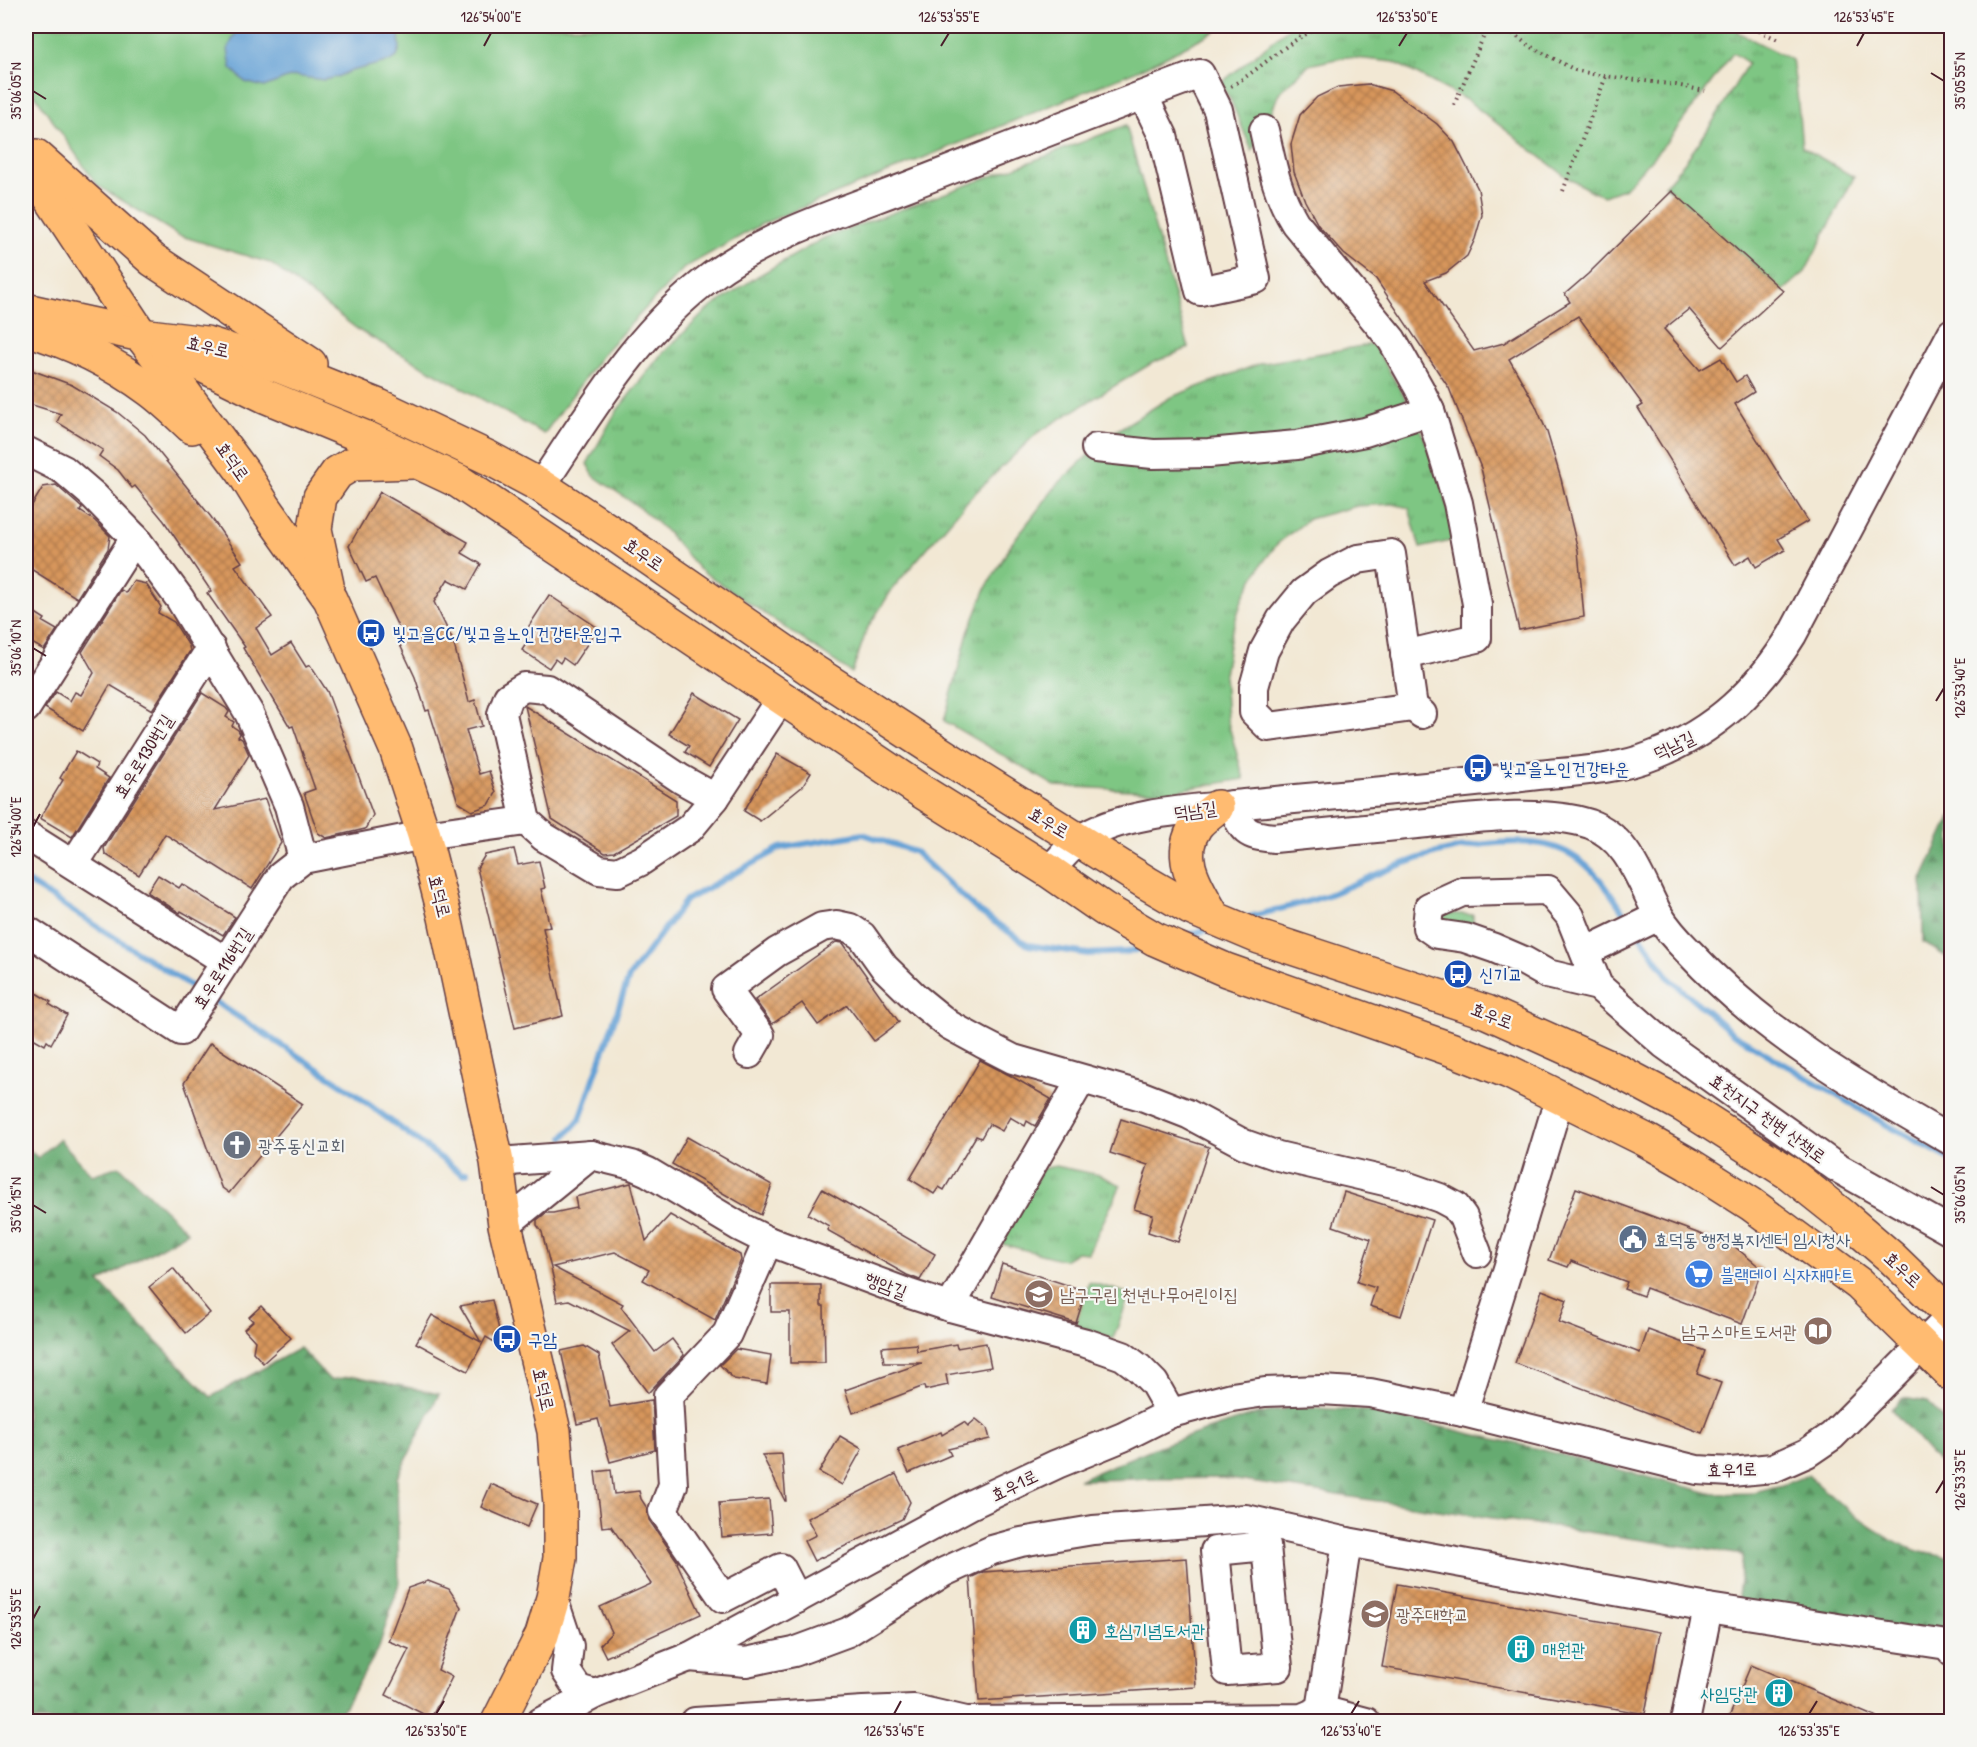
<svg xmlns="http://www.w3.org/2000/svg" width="1977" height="1747" viewBox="0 0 1977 1747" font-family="'Patrick Hand','Poor Story',sans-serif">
<defs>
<pattern id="forest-firs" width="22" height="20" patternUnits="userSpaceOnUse" patternTransform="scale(1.5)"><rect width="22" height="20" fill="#66ab71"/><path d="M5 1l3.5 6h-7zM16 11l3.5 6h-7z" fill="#568b5d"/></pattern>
<pattern id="park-tufts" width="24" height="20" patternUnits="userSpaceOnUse" patternTransform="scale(1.5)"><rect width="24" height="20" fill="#7ec683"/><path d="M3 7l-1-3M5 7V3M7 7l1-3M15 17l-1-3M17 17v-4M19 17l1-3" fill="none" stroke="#69a06b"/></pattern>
<pattern id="building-cross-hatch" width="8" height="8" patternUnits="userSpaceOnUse" patternTransform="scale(1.5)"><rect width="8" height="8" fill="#d7965c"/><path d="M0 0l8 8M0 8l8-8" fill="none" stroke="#b07a4c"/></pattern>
</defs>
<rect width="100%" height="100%" fill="#f6f6f2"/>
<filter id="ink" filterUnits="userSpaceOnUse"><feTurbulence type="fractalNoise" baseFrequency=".0167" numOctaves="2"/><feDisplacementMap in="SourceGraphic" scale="12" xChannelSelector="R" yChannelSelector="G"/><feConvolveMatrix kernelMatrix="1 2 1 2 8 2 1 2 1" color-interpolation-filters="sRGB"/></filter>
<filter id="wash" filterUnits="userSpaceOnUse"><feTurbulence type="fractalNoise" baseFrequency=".008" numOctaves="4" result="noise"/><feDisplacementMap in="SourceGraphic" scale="24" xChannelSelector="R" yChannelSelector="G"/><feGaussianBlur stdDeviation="1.35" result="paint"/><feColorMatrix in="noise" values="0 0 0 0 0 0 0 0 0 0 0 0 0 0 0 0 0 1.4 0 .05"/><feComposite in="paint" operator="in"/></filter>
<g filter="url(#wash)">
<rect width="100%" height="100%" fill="#f2e8d4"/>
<path fill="#7ec683" stroke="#647257" stroke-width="1.5" d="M26,26h1199l-80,41 -383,157 -78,44 -79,83 -61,83 -184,-103 -90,-68 -92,-28 -81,-50 -71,-103z"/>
<g fill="url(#forest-firs)" stroke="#58654e" stroke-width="1.5">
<path d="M1951,816v144l-28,-18 -1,-63z"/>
<path d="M59,1139l33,36 27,-9 69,66 -89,50 112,115 89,-49 30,32 25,-4 84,18 -42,84 2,105 -21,67 -42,71h-310v-574l12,11z"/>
<path d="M1903,1398l25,4 23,27v48l-60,-68z"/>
<path d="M1294,1407l76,4 169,38 175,45 36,-1 32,-8 26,-10c32,30 66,59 107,75 11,4 25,5 36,8v81l-214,-34 6,-50 -520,-77 -145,2 81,-34 91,-30z"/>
</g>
<g fill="url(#park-tufts)" stroke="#647257" stroke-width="1.5">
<path d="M1291,26h449l-3,6 55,28 5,33 5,54 52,30 -49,95 -22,19 -118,-106c34,-36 58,-80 83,-122l-15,-10 -63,85 -45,50 -21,8 -11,-4 -25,-14 -100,-77 -74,-39 -49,-5 -36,8 -30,28 -15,37 -12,21 -21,-50 -10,-18z"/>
<path d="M1126,125l63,223 -37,15 -115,70 -67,65 -77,90 -26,41 -15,44 -153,-104 -34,-39 -25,-22 -46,-32 -7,-12 29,-52 43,-55 47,-46 52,-35 66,-38 222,-82z"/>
<path d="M1373,344l43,72 26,68 13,56 -35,8 -11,-40 -16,-4 -36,2 -48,13 -32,25 -16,21 -18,32 -12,37 -7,40 3,45 17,60 -76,13 -113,-6 -111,-65 24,-88 18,-45 26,-45 45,-58 52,-50 62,-38 88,-33z"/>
<path d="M1434,912l39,3v15l-35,-5z"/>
<path d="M1055,1166l44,9 22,10 -33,68 -11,-1 -13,8 -62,-16 40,-75z"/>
<path d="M1089,1282l41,12 -17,45 -38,-12z"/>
</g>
<path fill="#65a1d5" stroke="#586080" stroke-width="1.5" d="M242,26h152l5,8 1,14 -3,9 -7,4 -42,11 -11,5 -13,3 -29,-4 -8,2 -23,9 -19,-5 -14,-14 -3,-19 6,-13z"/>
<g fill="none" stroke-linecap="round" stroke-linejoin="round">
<g stroke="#65a1d5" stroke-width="6">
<path d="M26,881l171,109"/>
<path d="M1245,918c27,-7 54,-13 80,-22 24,-9 47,-21 72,-30 43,-17 131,-37 173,-12 27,15 43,43 60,68"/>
<path d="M1640,935l30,44 62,54 153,91 67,36"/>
<path d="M1179,937l31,-8"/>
<path d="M211,999l133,87 118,88 5,-1"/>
<path d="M564,1137l16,-18 49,-142 57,-77 94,-52 83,-14 52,18 62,58 51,35 60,9 40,-2 18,-5"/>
</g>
</g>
<g id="blocks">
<g fill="url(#building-cross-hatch)">
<path d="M1368,84l24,7 45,33 17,18 24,47 4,26 -7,24 -8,17 -21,17 -21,8 49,70 30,-8 66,-41 -5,-8 23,-20 84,-83 111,100 -61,56 -33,-38 -25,20 36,41 21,-12 15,24 9,-6 9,16 -19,12 73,117 -30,18 7,11 -29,17 -6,-11 -15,9 -97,-157 5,-3 -65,-89 -69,43 26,45 12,28 14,47 17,71 6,67 -65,13 -38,-162 -32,-80 -73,-109 -32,-25 -26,-29 -13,-24 -11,-29 -3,-28 9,-29 17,-18 21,-10z"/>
<path d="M26,368l46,17 45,27 28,23 66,82 31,45 -7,4 37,51 -16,11 16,27 19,-12 15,24 4,-2 17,26 46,124 -8,14 -39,9 -8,-5 -14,-40 11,-4 -22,-63 -3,1 -47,-79 2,-1 -38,-54 4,-2 -47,-70 -29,-35 -3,2 -14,-18 -19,-14 4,-6 -46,-28 4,-8 -35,-11z"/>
<path d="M56,485l26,23 -2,3 15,10 15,15 -2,13 -31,49 -51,-32v-51l17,-28z"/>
<path d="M380,492l88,50 -6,11 19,11 -14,25 -19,-10 -14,23 19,39 16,61 6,-2 7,26 -16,4 13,44 10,-3 7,22 -7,12 -17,6 -14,-9 -29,-92 -3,1 -11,-34 -21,-45 5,-3 -24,-51 -9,4 -17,-36z"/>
<path d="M133,581l13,3 15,23 -3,6 16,9 15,24 1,5 -38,59 -42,-25 -27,46 -38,-23 11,-16 14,9 5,-9 6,3 13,-22 -12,-21 39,-62 5,3z"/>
<path d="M549,595l49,33 -25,37 -10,-7 -3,5 -5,-4 -6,9 -27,-18 13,-20 -6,-4z"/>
<path d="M26,607l19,12 -2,3 14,8 -13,20 -12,-7 -6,10z"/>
<path d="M202,693l24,15 3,4 -3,5 8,5 -2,4 6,4 2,4 -2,3 4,2 7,16 -34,55 50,-11 16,44 -29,46 -87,-55 -26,41 -34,-21 -1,-6z"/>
<path d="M694,693l44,27 -29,47 -24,-15 4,-6 -20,-12z"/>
<path d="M525,706l151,94v16l-62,36 -9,1 -53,-34z"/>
<path d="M76,751l21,13 -2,5 14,9 -37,59 -32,-19 23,-38 -3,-2z"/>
<path d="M777,754l34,19 -8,13 -43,35 -16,-10z"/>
<path d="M514,849l4,16 21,-4 6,27 -4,1 9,38 -7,1 20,88 -48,12 -38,-160 8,-13z"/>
<path d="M158,875l21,13 3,-4 53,33 -12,18 -42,-24 -1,2 -33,-21z"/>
<path d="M836,942l7,1 56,79 -25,19 -27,-36 -29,20 -16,-22 -30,21 -17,-24z"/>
<path d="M26,987l25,15 -2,2 18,11 -16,29 -4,-3 -2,4 -19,-11z"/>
<path d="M210,1043l93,61 -74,89 -8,-6 -37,-104z"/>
<path d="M980,1060l31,16 40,23 -16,27 -8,-5 -2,5 -15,-9 -8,14 -13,-7 -8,14 -5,-2 -32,54 -5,-3 -5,7 -24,-15z"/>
<path d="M1121,1119l88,28 -31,95 -30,-10 5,-17 -19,-6 14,-44 -38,-12z"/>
<path d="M687,1137l85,48 -11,30 -89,-51z"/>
<path d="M631,1183l15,58 24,-26 70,40 1,5 -26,60 -72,-40 6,-10 -34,-18 -62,15 70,37 -2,3 34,45 17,-13 12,16 -36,38 -36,-48 18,-14 -61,-31 -12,2 -3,-16 1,-1 -13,-53 -5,-7v-5l9,-7h7l24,-5 -2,-11z"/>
<path d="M1576,1188l159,59 27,22 -20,55 -96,-36 -3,8 -19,-7 3,-7 -56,-21 -3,6 -19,-7z"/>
<path d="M822,1189l113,65 -15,26 -13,-5 -80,-45 2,-4 -21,-12z"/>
<path d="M1344,1192l88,28 -31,96 -31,-10 6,-18 -19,-6 14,-43 -38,-13z"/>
<path d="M1002,1264l84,27 -10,32 -84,-26z"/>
<path d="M173,1268l37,45 -24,20 -37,-46z"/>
<path d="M771,1285h50v21h3l1,57h-35v-51h-19z"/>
<path d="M1542,1290l25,10 -8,22 81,31 8,-23 57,21 -8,23 24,9 -19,50 -187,-70z"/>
<path d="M492,1300l11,47 -17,-10 -18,34 -52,-28 16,-28 49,27 -21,-36z"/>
<path d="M261,1306l30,32 -28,25 -10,-11 2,-11 -11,-12 9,-8 -4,-4z"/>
<path d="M986,1343l5,24 -45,8 2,10 -23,5 -1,-4 -71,27 -8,-23 77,-27h-38l-2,-16 34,-3 1,7 39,-7 1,4z"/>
<path d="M584,1346l15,9 11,52 42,-7 3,50 -45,12 -12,-43 -21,5 -16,-73z"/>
<path d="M736,1349l35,6 -4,29 -33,-5 -14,-14z"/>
<path d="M976,1419l11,9 3,11 -42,10 3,6 -42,18 -11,-23 43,-18 1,3 22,-13 4,4z"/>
<path d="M840,1436l22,13 -20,36 -23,-13z"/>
<path d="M782,1454l4,47h-1l-23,-46z"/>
<path d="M611,1470l3,24 25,-3 2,8 6,9 2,12 29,42 -1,1 24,51 -95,43 -6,-12 12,-13 -12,-25 51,-23 -40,-58 -9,1 -7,-55z"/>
<path d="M896,1474l14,28 -8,17 -88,42 -10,-20 12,-6 -9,-17z"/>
<path d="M491,1484l46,20 -10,23 -46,-20z"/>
<path d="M769,1499l3,34 -50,4 -3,-34z"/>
<path d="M1187,1558l9,129 -217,14 -9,-123 13,-6z"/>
<path d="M428,1581l21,8 12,18 -23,63 14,7 -21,41 -45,-23 23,-46 -21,-8 20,-53z"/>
<path d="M1397,1584l263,48 -15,82 -263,-47z"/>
<path d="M1751,1665l134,56v1h-158z"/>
</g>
</g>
</g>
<g filter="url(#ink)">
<use href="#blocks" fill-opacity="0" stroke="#633d44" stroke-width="1.5"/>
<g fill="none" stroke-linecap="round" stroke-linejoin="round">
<g stroke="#633d44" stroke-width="32">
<g id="minor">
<path d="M1264,130c8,35 12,62 31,93l97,117 27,48 11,23 28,92 19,101v34l-72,17"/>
<path d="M1096,448l57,6 56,-1 88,-8 68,-13 65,-21"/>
<path d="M26,451l38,19 29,25 42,43 45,61 69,114 40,93 14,53"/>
<path d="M541,486c52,-77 95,-154 172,-211 54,-40 130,-64 193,-88 98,-38 195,-77 294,-113l18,36 38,169 -56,12 -37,-155 -20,-41"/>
<path d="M524,687l23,2 134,90 34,19 -25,30 -49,33 -23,11 -19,-2 -55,-33 -18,-16 -24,-107 6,-17z"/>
<path d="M1413,707l-144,20 -15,-15v-25l10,-36 17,-31 23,-28 25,-18 29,-15 33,-5 22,153 9,7"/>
<path d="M26,708l109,-170"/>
<path d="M715,798l66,-100"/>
<path d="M1233,805c10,27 12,30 41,33 51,-5 102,-10 153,-15 47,-5 118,-14 163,1 39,14 51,59 69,92 8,13 18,24 29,35 76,82 168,135 264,190"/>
<path d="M26,835l199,126"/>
<path d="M74,864l137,-216"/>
<path d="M1049,871c10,-10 20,-24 32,-32 40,-27 115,-30 163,-35 98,-10 197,-17 294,-29 38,-4 80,-5 116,-20 61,-24 104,-65 138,-120l160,-302"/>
<path d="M26,930l155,101 100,-155 22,-17 121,-24 102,-14"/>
<path d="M1585,952l74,-36"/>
<path d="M1598,986l-51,-12 -23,-13 -30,-13 -29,-10 -28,-4 -10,-7 2,-20 33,-15 86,-2 22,26 28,70 66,58 172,123 116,65"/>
<path d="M749,1054l11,-19 -34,-46 51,-37 45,-25 14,-2 14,3 12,8 22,31 33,32 32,26 33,18 31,16 129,37 46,18 56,30 34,12 128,30 34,12 15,8 8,11 14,36"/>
<path d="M497,1162l94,-7 41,10 16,7 92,55 28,14 142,53 40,13 136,36 37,13 16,12 15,15 17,30"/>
<path d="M505,1225l86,-70"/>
<path d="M768,1241l-41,93 -59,62 5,89 -10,26 60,87 58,-30 16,31"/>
<path d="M950,1307l131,-227"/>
<path d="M1463,1412l48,-153 49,-163"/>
<path d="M1266,1546l12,121 -51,4 -12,-120z"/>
<path d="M553,1598l16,48 -3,25 12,18 17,5"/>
<path d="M689,1657l57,5 48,-10 54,-20 96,-60 48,-22 29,-8 72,-12 153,-11 101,23 361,66 239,37 5,6"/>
<path d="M1321,1710l26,-168"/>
<path d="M541,1722l54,-28 94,-37 283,-153 85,-40 66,-27 48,-24 61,-16 33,-5 56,-2 49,3 93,19 234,58 34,2 42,-4 34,-15 25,-17 120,-121"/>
<path d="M695,1722l168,-11 51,-2 52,12 336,-3 19,-8 45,12"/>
<path d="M1685,1722l23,-114"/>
</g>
</g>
<g stroke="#633d44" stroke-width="36">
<g id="major">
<path d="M36,156l117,104 157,104"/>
<path d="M26,161l115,174 102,137 21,34 66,93 66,150 28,86 21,82 52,245 8,63 49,206 6,73v54l-7,40 -11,37 -44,87"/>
<path d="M26,310l115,25 65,8 73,23 100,40 110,52 52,28 79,52 190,131 136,88 201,126 43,25 69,29 228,75 131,59 66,35 105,67 54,43 49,42 60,58"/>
<path d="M26,329c45,13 86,33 124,61 15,11 29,25 42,37"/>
<path d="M167,348l98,48 104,43 89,42 463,310 128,80 55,38 51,30 71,31 230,81 53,21 137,68 42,24 63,40 108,80 93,91"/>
<path d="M327,585l-12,-56 5,-32 17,-24 15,-9 62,-2"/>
<path d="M1214,918c-15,-28 -40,-60 -18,-92 5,-7 14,-13 21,-19"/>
</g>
</g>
<g stroke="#633d44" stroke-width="4" stroke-dasharray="1.5 4.5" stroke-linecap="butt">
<path d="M1503,26l25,19 47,25 22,5 79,10 29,6"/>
<path d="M1748,26l29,13"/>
<path d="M1231,86c32,-18 58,-48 93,-60"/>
<path d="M1454,105l34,-79"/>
<path d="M1563,191l43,-115"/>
</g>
<use href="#minor" stroke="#fff" stroke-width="28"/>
<use href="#major" stroke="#ffbb71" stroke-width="33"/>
</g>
</g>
<path fill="none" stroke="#4a1f2b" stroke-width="2" d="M484,46l7,-13M941,46l8,-13M1399,46l8,-13M1857,46l7,-13M1931,73l13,8M33,91l13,8M33,648l13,8M1936,701l8,-13M33,827l7,-13M1931,1187l13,8M33,1205l13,8M1936,1493l8,-13M33,1619l7,-13M436,1714l8,-13M894,1714l7,-13M1351,1714l8,-13M1809,1714l8,-13"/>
<defs>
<g id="bus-disc" transform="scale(1.5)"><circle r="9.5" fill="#1a4fb4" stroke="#f6f6f2"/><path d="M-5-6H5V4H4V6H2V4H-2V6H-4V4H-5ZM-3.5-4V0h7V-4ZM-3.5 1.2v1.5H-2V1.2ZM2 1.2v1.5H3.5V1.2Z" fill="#fff"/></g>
<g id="church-disc" transform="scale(1.5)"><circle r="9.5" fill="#6b7280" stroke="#f6f6f2"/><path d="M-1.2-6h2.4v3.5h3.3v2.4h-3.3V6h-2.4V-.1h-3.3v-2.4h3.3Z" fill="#fff"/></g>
<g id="civic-disc" transform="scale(1.5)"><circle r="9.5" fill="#5c6f8a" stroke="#f6f6f2"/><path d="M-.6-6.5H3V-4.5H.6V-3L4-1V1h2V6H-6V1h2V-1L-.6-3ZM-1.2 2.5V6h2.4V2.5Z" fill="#fff"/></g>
<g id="supermarket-disc" transform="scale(1.5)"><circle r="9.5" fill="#3f7fe0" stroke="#f6f6f2"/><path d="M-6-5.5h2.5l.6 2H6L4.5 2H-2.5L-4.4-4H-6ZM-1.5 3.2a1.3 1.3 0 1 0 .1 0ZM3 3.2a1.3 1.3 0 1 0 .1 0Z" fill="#fff"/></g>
<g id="school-disc" transform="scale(1.5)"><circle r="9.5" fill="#8d6e63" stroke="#f6f6f2"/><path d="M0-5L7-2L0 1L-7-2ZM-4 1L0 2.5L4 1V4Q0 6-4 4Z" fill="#fff"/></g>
<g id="library-disc" transform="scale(1.5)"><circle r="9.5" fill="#8d6e63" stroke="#f6f6f2"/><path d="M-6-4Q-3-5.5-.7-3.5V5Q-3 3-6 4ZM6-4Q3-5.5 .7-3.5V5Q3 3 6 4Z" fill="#fff"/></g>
<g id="university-disc" transform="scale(1.5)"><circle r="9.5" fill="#8d6e63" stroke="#f6f6f2"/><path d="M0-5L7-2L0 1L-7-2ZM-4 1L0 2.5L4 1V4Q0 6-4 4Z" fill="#fff"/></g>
<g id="building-disc" transform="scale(1.5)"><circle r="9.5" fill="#0f9aa8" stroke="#f6f6f2"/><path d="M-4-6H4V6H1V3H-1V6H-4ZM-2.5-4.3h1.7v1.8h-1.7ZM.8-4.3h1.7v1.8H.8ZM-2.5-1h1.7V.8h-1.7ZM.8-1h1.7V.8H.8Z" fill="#fff"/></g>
</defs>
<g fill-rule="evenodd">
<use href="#bus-disc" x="371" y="633"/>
<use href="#bus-disc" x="1478" y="768"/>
<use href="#bus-disc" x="1458" y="974"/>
<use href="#church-disc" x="237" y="1145"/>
<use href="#civic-disc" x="1633" y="1239"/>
<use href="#supermarket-disc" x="1699" y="1274"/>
<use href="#school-disc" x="1039" y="1294"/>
<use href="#library-disc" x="1818" y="1331"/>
<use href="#bus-disc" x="507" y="1339"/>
<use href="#university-disc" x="1375" y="1614"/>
<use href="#building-disc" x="1083" y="1630"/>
<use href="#building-disc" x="1521" y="1649"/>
<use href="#building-disc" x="1779" y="1693"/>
</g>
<g text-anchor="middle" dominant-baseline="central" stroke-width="4.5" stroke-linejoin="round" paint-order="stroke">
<g font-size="18" fill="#4a1f2b" stroke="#f6f6f2">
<text transform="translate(208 346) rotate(13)">효우로</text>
<text transform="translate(233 461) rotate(55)">효덕로</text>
<text transform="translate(644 554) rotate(35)">효우로</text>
<text transform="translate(1674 745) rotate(-26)">덕남길</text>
<text transform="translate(143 756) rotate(-58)">효우로130번길</text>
<text transform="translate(1195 810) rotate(-8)">덕남길</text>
<text transform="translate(1049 822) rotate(31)">효우로</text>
<text transform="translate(440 896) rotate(76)">효덕로</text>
<text transform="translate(222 968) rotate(-57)">효우로116번길</text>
<text transform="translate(1492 1015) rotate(21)">효우로</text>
<text transform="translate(1768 1118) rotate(36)">효천지구 천변 산책로</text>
<text transform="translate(1903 1269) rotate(43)">효우로</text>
<text transform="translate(886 1285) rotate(21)">행암길</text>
<text transform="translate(544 1389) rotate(77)">효덕로</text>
<text transform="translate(1732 1469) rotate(-1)">효우1로</text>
<text transform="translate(1014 1485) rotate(-26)">효우1로</text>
</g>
<g font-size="18" fill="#164399" stroke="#f6f6f2" text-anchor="start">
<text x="392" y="633">빛고을CC/빛고을노인건강타운입구</text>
<text x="1499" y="768">빛고을노인건강타운</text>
<text x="1479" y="974">신기교</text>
<text x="528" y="1339">구암</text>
</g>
<g font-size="18" fill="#5b616d" stroke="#f6f6f2" text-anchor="start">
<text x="258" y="1145">광주동신교회</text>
</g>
<g font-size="18" fill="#4e5e75" stroke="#f6f6f2" text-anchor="start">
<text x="1654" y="1239">효덕동 행정복지센터 임시청사</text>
</g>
<g font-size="18" fill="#366cbe" stroke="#f6f6f2" text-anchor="start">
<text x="1720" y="1274">블랙데이 식자재마트</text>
</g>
<g font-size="18" fill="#785e54" stroke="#f6f6f2" text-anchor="start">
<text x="1060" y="1294">남구구립 천년나무어린이집</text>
<text x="1797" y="1331" text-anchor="end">남구스마트도서관</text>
<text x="1396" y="1614">광주대학교</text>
</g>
<g font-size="18" fill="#0d838f" stroke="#f6f6f2" text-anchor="start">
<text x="1104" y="1630">호심기념도서관</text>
<text x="1542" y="1649">매원관</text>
<text x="1758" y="1693" text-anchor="end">사임당관</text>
</g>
</g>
<rect width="1977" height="1747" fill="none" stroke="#f6f6f2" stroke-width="66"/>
<rect x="33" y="33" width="1911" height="1681" fill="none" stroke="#4a1f2b" stroke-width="2"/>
<g font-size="15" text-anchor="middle" fill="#4a1f2b">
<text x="491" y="22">126°54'00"E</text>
<text x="949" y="22">126°53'55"E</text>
<text x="1407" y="22">126°53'50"E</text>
<text x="1864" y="22">126°53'45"E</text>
<text transform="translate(1960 81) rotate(-90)" y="5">35°05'55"N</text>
<text transform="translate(16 91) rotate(-90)" y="5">35°06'05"N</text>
<text transform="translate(16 648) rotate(-90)" y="5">35°06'10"N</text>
<text transform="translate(1960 688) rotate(-90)" y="5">126°53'40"E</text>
<text transform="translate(16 827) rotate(-90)" y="5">126°54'00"E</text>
<text transform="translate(1960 1195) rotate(-90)" y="5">35°06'05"N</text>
<text transform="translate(16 1205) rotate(-90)" y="5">35°06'15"N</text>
<text transform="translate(1960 1480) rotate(-90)" y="5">126°53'35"E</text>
<text transform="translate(16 1619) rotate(-90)" y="5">126°53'55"E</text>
<text x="436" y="1736">126°53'50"E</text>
<text x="894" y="1736">126°53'45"E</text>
<text x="1351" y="1736">126°53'40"E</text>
<text x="1809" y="1736">126°53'35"E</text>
</g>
</svg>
